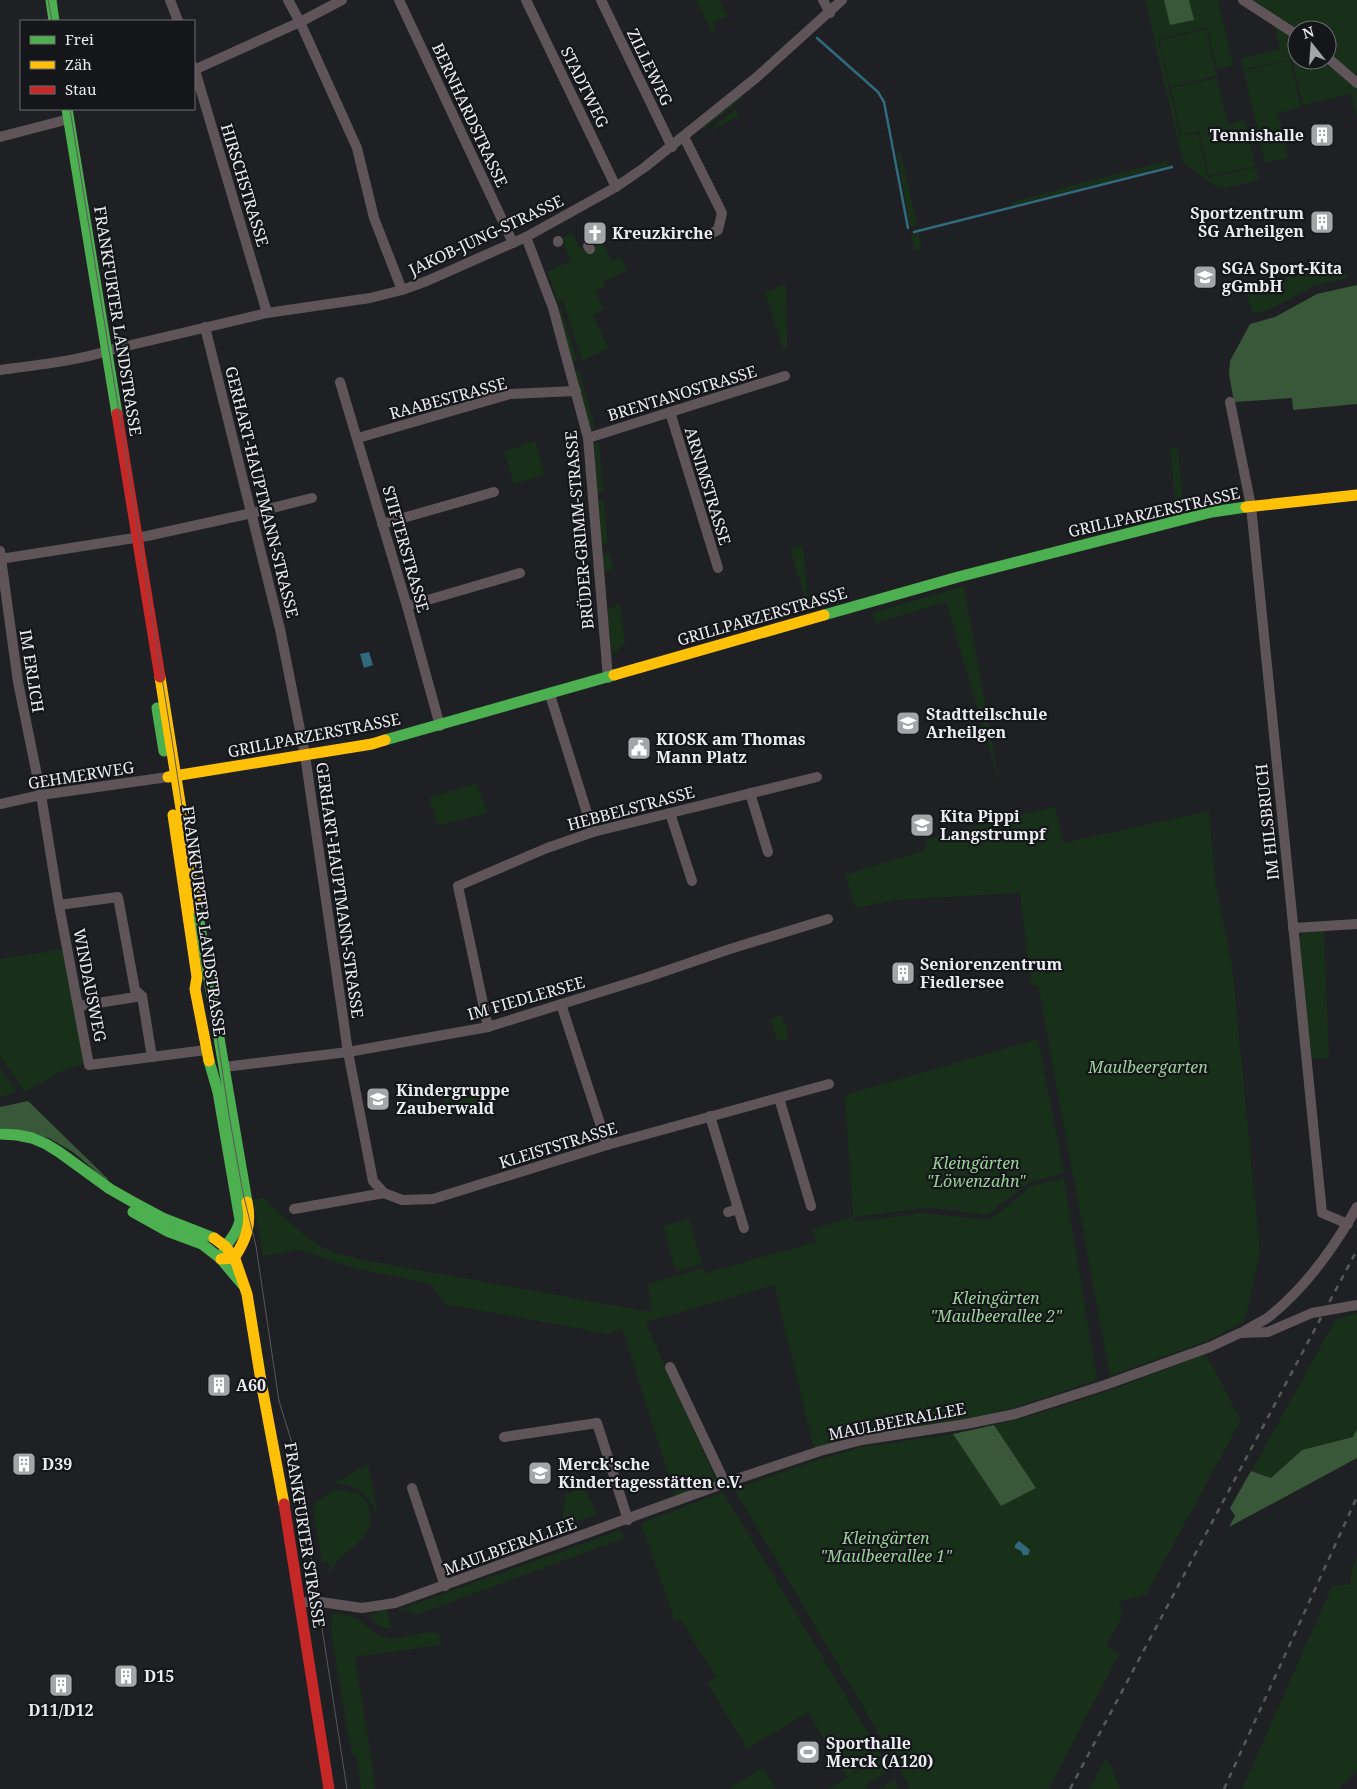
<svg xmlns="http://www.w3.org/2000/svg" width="1357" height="1789" viewBox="0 0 1357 1789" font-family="'Noto Serif',serif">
<rect width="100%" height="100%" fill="#1e2023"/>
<g fill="#182f19">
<path d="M696,0h23l8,16 -15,7 3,8 -3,2z"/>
<path d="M1145,0h19l6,25 23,-5 -4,-20h29l15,65 -16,4 -10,-42 -49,12 22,97 18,-3 10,45 48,-11 3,13 -34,8 -9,-1 -33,-24z"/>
<path d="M1252,0h105v77l-30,-25v-22h-29z"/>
<path d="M1275,26l22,15v19h27l33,29v28l-6,-23 -48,11 -11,-46 -49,11 -2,-12 39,-9z"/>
<path d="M1206,29l11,47 -47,11 -11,-47z"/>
<path d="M1290,60l11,47 -23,6 10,45 -23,5 -21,-92z"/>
<path d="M1217,78l11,46 17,-4 10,46 -46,10 -10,-45 -18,4 -10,-47z"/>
<path d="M741,95l2,3 -39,31 -1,-2z"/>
<path d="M736,109l3,7 -33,17z"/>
<path d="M901,153l16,72 -7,2 -13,-73z"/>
<path d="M1167,161l1,5 -157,40 -1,-3 71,-20z"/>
<path d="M573,233l8,17 21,-10 10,21 9,-4 6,13 -24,12 2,5 -10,4 9,18 -11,6 16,34 -27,11 -19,-59 -5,1 -11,-30 24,-12 -10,-21z"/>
<path d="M919,233l2,16 -7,1 -3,-15z"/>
<path d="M1321,268l8,4 9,-2 9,5v3l-31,7 -45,24 -14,5 -6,-4 -5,-23z"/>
<path d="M786,284l1,65 -4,1 -18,-58z"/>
<path d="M560,307l17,54 -5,2 -16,-54z"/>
<path d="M579,370l16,58 -5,2 -15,-58z"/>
<path d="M535,441l10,34 -31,9 -10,-33z"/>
<path d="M599,442l4,49 -7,2 -4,-49z"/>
<path d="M1178,446l5,55 -8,2 -5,-55z"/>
<path d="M604,500l4,44 -7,2 -4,-44z"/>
<path d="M803,545l6,67 -3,1 -1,-15 -15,-49z"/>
<path d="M610,552l3,17 -9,3 -2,-18z"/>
<path d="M964,586l36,200 -54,-184 -71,21 -3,-10z"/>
<path d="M620,605l5,39 -13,11 -5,-46z"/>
<path d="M477,783l10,30 -49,13 -9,-28z"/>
<path d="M1055,807l8,36 146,-32 7,75 16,80 28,284 -15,71 -38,20 -97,35 -72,-391 -7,1 -11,-93 -123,7 -42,8 -10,-33 80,-25 1,-11 78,-21z"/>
<path d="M1324,929l5,129 -18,1 -12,-121 5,-7z"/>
<path d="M64,949l20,112 -3,4 -19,6 -37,21 -25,-36v-97z"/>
<path d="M782,1015l7,18 -3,2 1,5 -10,1 -7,-22z"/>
<path d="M1038,1039l26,134 -34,9 -43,33 -36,-5 -28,-2 -69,9v5l69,-9 66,7 43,-34 32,-8 33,202 -84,28 -49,12 -103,15 -47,13 -40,-163 -121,35 -7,4 71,157 -42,15 -53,-168 -14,6 -163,-30 -14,-20 -78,-16 -52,-18 -38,6 -10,-56 10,-2 46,41 23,13 26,7 293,53 -3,-28 55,-16 2,5 111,-31 -3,-13 40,-12 -8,-122z"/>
<path d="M0,1067l16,25 -16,5z"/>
<path d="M474,1088l6,19 -31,9 -6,-19z"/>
<path d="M689,1219l13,45 -26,7 -13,-45z"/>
<path d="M1357,1313v116l-4,8 -51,13 -31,28 -20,-7 85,-152z"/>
<path d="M1206,1354l35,66 -95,175 -27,7 4,13 -17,31 13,8 -70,135h-139l-18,-33 -158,-267 89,-31 40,-11 90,-13 48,72 35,-19 -42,-62c72,-16 142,-45 212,-71z"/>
<path d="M368,1464l10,50c-10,-18 -24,-34 -47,-29z"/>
<path d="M577,1473l21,42 -36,10 3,-31 5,-1z"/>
<path d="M342,1490c12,2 24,5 27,18 10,35 -30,40 -39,66l-2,-13 -6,1 -9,-57 16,-13z"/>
<path d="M723,1492l159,264 -36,21 -38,-65 25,-15 -86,52 -40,-66 9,-6 -36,-58 -5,3 -34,-99z"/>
<path d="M621,1530l3,8 -205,76 -21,-4z"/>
<path d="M1357,1555v216l-19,18h-96l90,-203 19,-2v-11z"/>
<path d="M386,1609l6,19v1c-9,-1 -21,-4 -21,-15z"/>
<path d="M332,1613c8,1 17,1 24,5 12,7 17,18 33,20 16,2 35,-10 51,-4l1,11 -86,12 21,132h-15l-5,-34 -3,1 -6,-26 -16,-98z"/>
<path d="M882,1757l8,13 -25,15 2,4h-39z"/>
<path d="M1106,1757l15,32h-32z"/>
<path d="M763,1768l13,21h-46l-1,-1z"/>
<path d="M895,1779l4,8 -3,2h-17z"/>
</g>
<g fill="#395839">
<path d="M1164,0h25l5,20 -24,5z"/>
<path d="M1357,285v119l-64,6 -1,-12 -58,4 -5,-28 1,-13 20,-37 25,-7 42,-23z"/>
<path d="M28,1101l80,78 -1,2 -34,-29 -24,-14 -49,-10v-21z"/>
<path d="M994,1425l42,63 -35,18 -48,-72z"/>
<path d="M1357,1429v29l-128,69 6,-11 -5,-8 21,-37 20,7 31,-28 51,-13z"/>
</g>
<g fill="#316a7d">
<path d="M369,652l4,13 -9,3 -4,-14z"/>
<path d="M1019,1541l11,9 -2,5h-5l-2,-4 -6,-3v-3z"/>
</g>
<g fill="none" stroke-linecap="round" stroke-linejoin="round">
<g stroke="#316a7d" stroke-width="2.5">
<path d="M817,38l61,54 6,10 24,126"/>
<path d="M914,232l258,-65"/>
</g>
<g stroke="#5f5559" stroke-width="10">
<path d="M170,0l8,21"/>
<path d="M288,0l12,22 57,126 17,70 28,72"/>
<path d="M399,0l114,243"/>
<path d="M526,0l90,187"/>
<path d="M601,0l71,147"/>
<path d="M823,0l7,13"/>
<path d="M1243,0l54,35"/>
<path d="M1327,57l30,26"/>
<path d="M194,67l73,246"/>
<path d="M194,70l106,-48 42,-22"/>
<path d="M0,137l69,-18"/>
<path d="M684,137l38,76 -4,17 -8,4"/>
<path d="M526,237l27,71 35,130 20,240"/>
<path d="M558,241v1"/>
<path d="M588,246l2,3"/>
<path d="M205,327l75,302 25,126 43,297 25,129 11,12"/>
<path d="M0,370c39,-5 77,-9 114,-21l153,-36 103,-15 32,-8 25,-9 99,-44 90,-50 29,-20 112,-90 85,-77"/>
<path d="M340,382l67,224 33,120"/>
<path d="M1230,402l21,104 71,707 26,11"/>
<path d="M670,412l48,156"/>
<path d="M358,438l152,-44 66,-3"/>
<path d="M588,438l197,-62"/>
<path d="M382,524l112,-32"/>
<path d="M0,551l18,131 23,113 17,105 31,165 117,-15"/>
<path d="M0,559l147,-23 105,-23 60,-15"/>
<path d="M407,606l113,-33"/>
<path d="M550,695l43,137"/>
<path d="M750,793l18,59"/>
<path d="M0,804l41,-9 127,-18"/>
<path d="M670,813l22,68"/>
<path d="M59,905l59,-8 17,93 7,6 10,61"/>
<path d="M1293,928l64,-4"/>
<path d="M561,1004l46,141"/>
<path d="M79,1006l63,-10"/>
<path d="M488,1027l-30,-141 89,-38 46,-16 224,-55"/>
<path d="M224,1067l124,-15 140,-25 157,-49 85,-29 98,-30"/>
<path d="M779,1098l32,108"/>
<path d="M710,1116l34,112"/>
<path d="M294,1209l90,-16 18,7 31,-1 174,-54 222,-61"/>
<path d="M728,1212l10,-3"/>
<path d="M1243,1332c9,-6 19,-10 27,-16 37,-30 64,-68 87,-109"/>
<path d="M670,1367l55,116"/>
<path d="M504,1437l93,-14 31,97"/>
<path d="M412,1488l33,98"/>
<path d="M301,1603l13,-2 48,7 33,-5 330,-120 95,-32 42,-11 104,-16 49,-10 90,-29 105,-38 30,-14 28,-1 44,-19 45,-8"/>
</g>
<g stroke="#4caf50" stroke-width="11">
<path d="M51,0l3,21"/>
<path d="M67,109l50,305"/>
<path d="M824,615l134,-38 254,-65 34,-5"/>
<path d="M157,708l7,43"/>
<path d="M385,740l229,-65"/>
<path d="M197,909l50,293"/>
<path d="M209,1061l9,31 22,128c-3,17 -13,19 -17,34"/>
<path d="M0,1134l17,1 15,3 14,6 13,8 51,37 23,13 30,16 51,20"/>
<path d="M133,1212l34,19 35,13 19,15 21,25"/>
</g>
<g stroke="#ffc107" stroke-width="11">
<path d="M1246,507l111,-12"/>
<path d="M614,675l210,-60"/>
<path d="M160,677l37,232"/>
<path d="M168,777l204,-33 13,-4"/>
<path d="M173,815l24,162 -2,12 14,72"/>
<path d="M214,1238l12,9 9,12 12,35 15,93 22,117"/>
<path d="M221,1259l13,-1c12,-18 18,-34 13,-56"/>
</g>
<g stroke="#c62828" stroke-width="11">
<path d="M117,414l43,263"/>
<path d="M284,1504l45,285"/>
</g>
<g stroke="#5a575a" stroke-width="1">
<path d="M48,0l4,21"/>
<path d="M70,109l102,631 57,375 14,78 13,53 23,155 13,42 12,69 43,277"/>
</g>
<g stroke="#5a575a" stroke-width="2.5" stroke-dasharray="6 6" stroke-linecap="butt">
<path d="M1070,1789l287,-539"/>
<path d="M1224,1789l133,-292"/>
</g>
</g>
<defs>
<g id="building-square" transform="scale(1.25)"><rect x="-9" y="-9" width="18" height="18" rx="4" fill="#a3a5a8" stroke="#14161a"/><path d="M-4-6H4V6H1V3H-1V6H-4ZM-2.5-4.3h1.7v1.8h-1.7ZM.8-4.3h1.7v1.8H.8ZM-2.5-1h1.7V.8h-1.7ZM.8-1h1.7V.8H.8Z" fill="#fff"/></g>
<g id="church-square" transform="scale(1.25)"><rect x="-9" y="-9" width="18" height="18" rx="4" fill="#a3a5a8" stroke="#14161a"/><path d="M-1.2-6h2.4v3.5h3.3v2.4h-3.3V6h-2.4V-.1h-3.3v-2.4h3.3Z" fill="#fff"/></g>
<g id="school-square" transform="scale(1.25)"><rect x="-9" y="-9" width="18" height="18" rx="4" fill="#a3a5a8" stroke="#14161a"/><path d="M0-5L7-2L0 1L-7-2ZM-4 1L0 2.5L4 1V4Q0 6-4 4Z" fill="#fff"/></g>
<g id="civic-square" transform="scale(1.25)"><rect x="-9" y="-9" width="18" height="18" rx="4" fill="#a3a5a8" stroke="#14161a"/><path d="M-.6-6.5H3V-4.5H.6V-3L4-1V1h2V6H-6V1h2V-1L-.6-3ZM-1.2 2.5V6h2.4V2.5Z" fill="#fff"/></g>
<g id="stadium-square" transform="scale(1.25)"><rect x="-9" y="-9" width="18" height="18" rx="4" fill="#a3a5a8" stroke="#14161a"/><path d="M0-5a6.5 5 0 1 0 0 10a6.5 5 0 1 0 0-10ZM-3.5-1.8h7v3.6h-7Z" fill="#fff"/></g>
</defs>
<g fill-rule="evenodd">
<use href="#building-square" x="1322" y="135"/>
<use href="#building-square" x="1322" y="222"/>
<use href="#church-square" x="595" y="233"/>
<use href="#school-square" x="1205" y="277"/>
<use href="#school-square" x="908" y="723"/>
<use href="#civic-square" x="639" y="748"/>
<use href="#school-square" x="922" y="825"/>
<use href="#building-square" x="903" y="973"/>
<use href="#school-square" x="378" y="1099"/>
<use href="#building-square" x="219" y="1385"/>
<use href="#building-square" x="24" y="1464"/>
<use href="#school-square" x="540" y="1473"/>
<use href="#building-square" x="126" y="1676"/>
<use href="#building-square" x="61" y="1685"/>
<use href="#stadium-square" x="808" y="1752"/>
</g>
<g text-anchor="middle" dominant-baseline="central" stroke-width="4.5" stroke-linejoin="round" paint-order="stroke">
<g font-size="16" fill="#eaecef" stroke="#14161a">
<text transform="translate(650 67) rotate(64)">ZILLEWEG</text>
<text transform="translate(585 87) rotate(64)">STADTWEG</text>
<text transform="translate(470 115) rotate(65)">BERNHARDSTRASSE</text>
<text transform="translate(245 185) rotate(73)">HIRSCHSTRASSE</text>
<text transform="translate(486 235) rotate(-25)">JAKOB-JUNG-STRASSE</text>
<text transform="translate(118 321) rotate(81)">FRANKFURTER LANDSTRASSE</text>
<text transform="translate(682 393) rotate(-17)">BRENTANOSTRASSE</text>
<text transform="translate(448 398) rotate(-15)">RAABESTRASSE</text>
<text transform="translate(708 486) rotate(73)">ARNIMSTRASSE</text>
<text transform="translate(262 492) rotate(76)">GERHART-HAUPTMANN-STRASSE</text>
<text transform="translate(1154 512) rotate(-13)">GRILLPARZERSTRASSE</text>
<text transform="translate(579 530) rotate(-95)">BRÜDER-GRIMM-STRASSE</text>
<text transform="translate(406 549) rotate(74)">STIFTERSTRASSE</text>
<text transform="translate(762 616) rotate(-16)">GRILLPARZERSTRASSE</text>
<text transform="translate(32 671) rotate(81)">IM ERLICH</text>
<text transform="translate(314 735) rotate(-11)">GRILLPARZERSTRASSE</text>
<text transform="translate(81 775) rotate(-9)">GEHMERWEG</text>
<text transform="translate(631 808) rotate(-15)">HEBBELSTRASSE</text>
<text transform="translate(1267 822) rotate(-96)">IM HILSBRUCH</text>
<text transform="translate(340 890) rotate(82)">GERHART-HAUPTMANN-STRASSE</text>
<text transform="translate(204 921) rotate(82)">FRANKFURTER LANDSTRASSE</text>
<text transform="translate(90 985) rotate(79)">WINDAUSWEG</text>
<text transform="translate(526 998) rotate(-16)">IM FIEDLERSEE</text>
<text transform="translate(558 1145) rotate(-17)">KLEISTSTRASSE</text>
<text transform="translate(897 1421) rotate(-11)">MAULBEERALLEE</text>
<text transform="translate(305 1535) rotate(81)">FRANKFURTER STRASSE</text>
<text transform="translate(510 1546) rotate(-20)">MAULBEERALLEE</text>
</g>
<g font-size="16" font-weight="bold" fill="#eaecef" stroke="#14161a" text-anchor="start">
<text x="1304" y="135" text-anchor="end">Tennishalle</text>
<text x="1304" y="213" text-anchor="end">Sportzentrum<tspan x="1304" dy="18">SG Arheilgen</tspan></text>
<text x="612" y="233">Kreuzkirche</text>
<text x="1222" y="268">SGA Sport-Kita<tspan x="1222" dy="18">gGmbH</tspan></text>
<text x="926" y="714">Stadtteilschule<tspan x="926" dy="18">Arheilgen</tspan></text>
<text x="656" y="739">KIOSK am Thomas<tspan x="656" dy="18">Mann Platz</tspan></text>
<text x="940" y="816">Kita Pippi<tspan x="940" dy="18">Langstrumpf</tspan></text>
<text x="920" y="964">Seniorenzentrum<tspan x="920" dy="18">Fiedlersee</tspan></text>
<text x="396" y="1090">Kindergruppe<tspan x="396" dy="18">Zauberwald</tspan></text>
<text x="236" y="1385">A60</text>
<text x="42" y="1464">D39</text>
<text x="558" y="1464">Merck'sche<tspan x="558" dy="18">Kindertagesstätten e.V.</tspan></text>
<text x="144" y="1676">D15</text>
<text x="61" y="1710" text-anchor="middle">D11/D12</text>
<text x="826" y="1743">Sporthalle<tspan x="826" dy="18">Merck (A120)</tspan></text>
</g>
<g font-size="16" font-style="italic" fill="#99d297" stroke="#14161a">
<text x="1148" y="1067">Maulbeergarten</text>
<text x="976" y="1163">Kleingärten<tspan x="976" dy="18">"Löwenzahn"</tspan></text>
<text x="996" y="1298">Kleingärten<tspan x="996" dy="18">"Maulbeerallee 2"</tspan></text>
<text x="886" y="1538">Kleingärten<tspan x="886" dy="18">"Maulbeerallee 1"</tspan></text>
</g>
</g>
<rect x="20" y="20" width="175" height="90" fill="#14161a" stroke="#6a6c6f"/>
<rect x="30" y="36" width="25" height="8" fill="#4caf50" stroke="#6a6c6f"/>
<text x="65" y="45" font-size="15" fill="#eaecef">Frei</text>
<rect x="30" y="61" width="25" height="8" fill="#ffc107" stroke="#6a6c6f"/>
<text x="65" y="70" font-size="15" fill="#eaecef">Zäh</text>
<rect x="30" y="86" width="25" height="8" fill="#c62828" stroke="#6a6c6f"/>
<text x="65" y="95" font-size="15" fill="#eaecef">Stau</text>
<g transform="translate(1312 45) rotate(343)"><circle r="24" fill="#14161a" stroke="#6a6c6f"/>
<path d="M0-4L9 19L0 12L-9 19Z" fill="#a3a5a8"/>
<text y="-8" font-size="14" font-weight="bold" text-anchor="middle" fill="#eaecef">N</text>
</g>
</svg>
